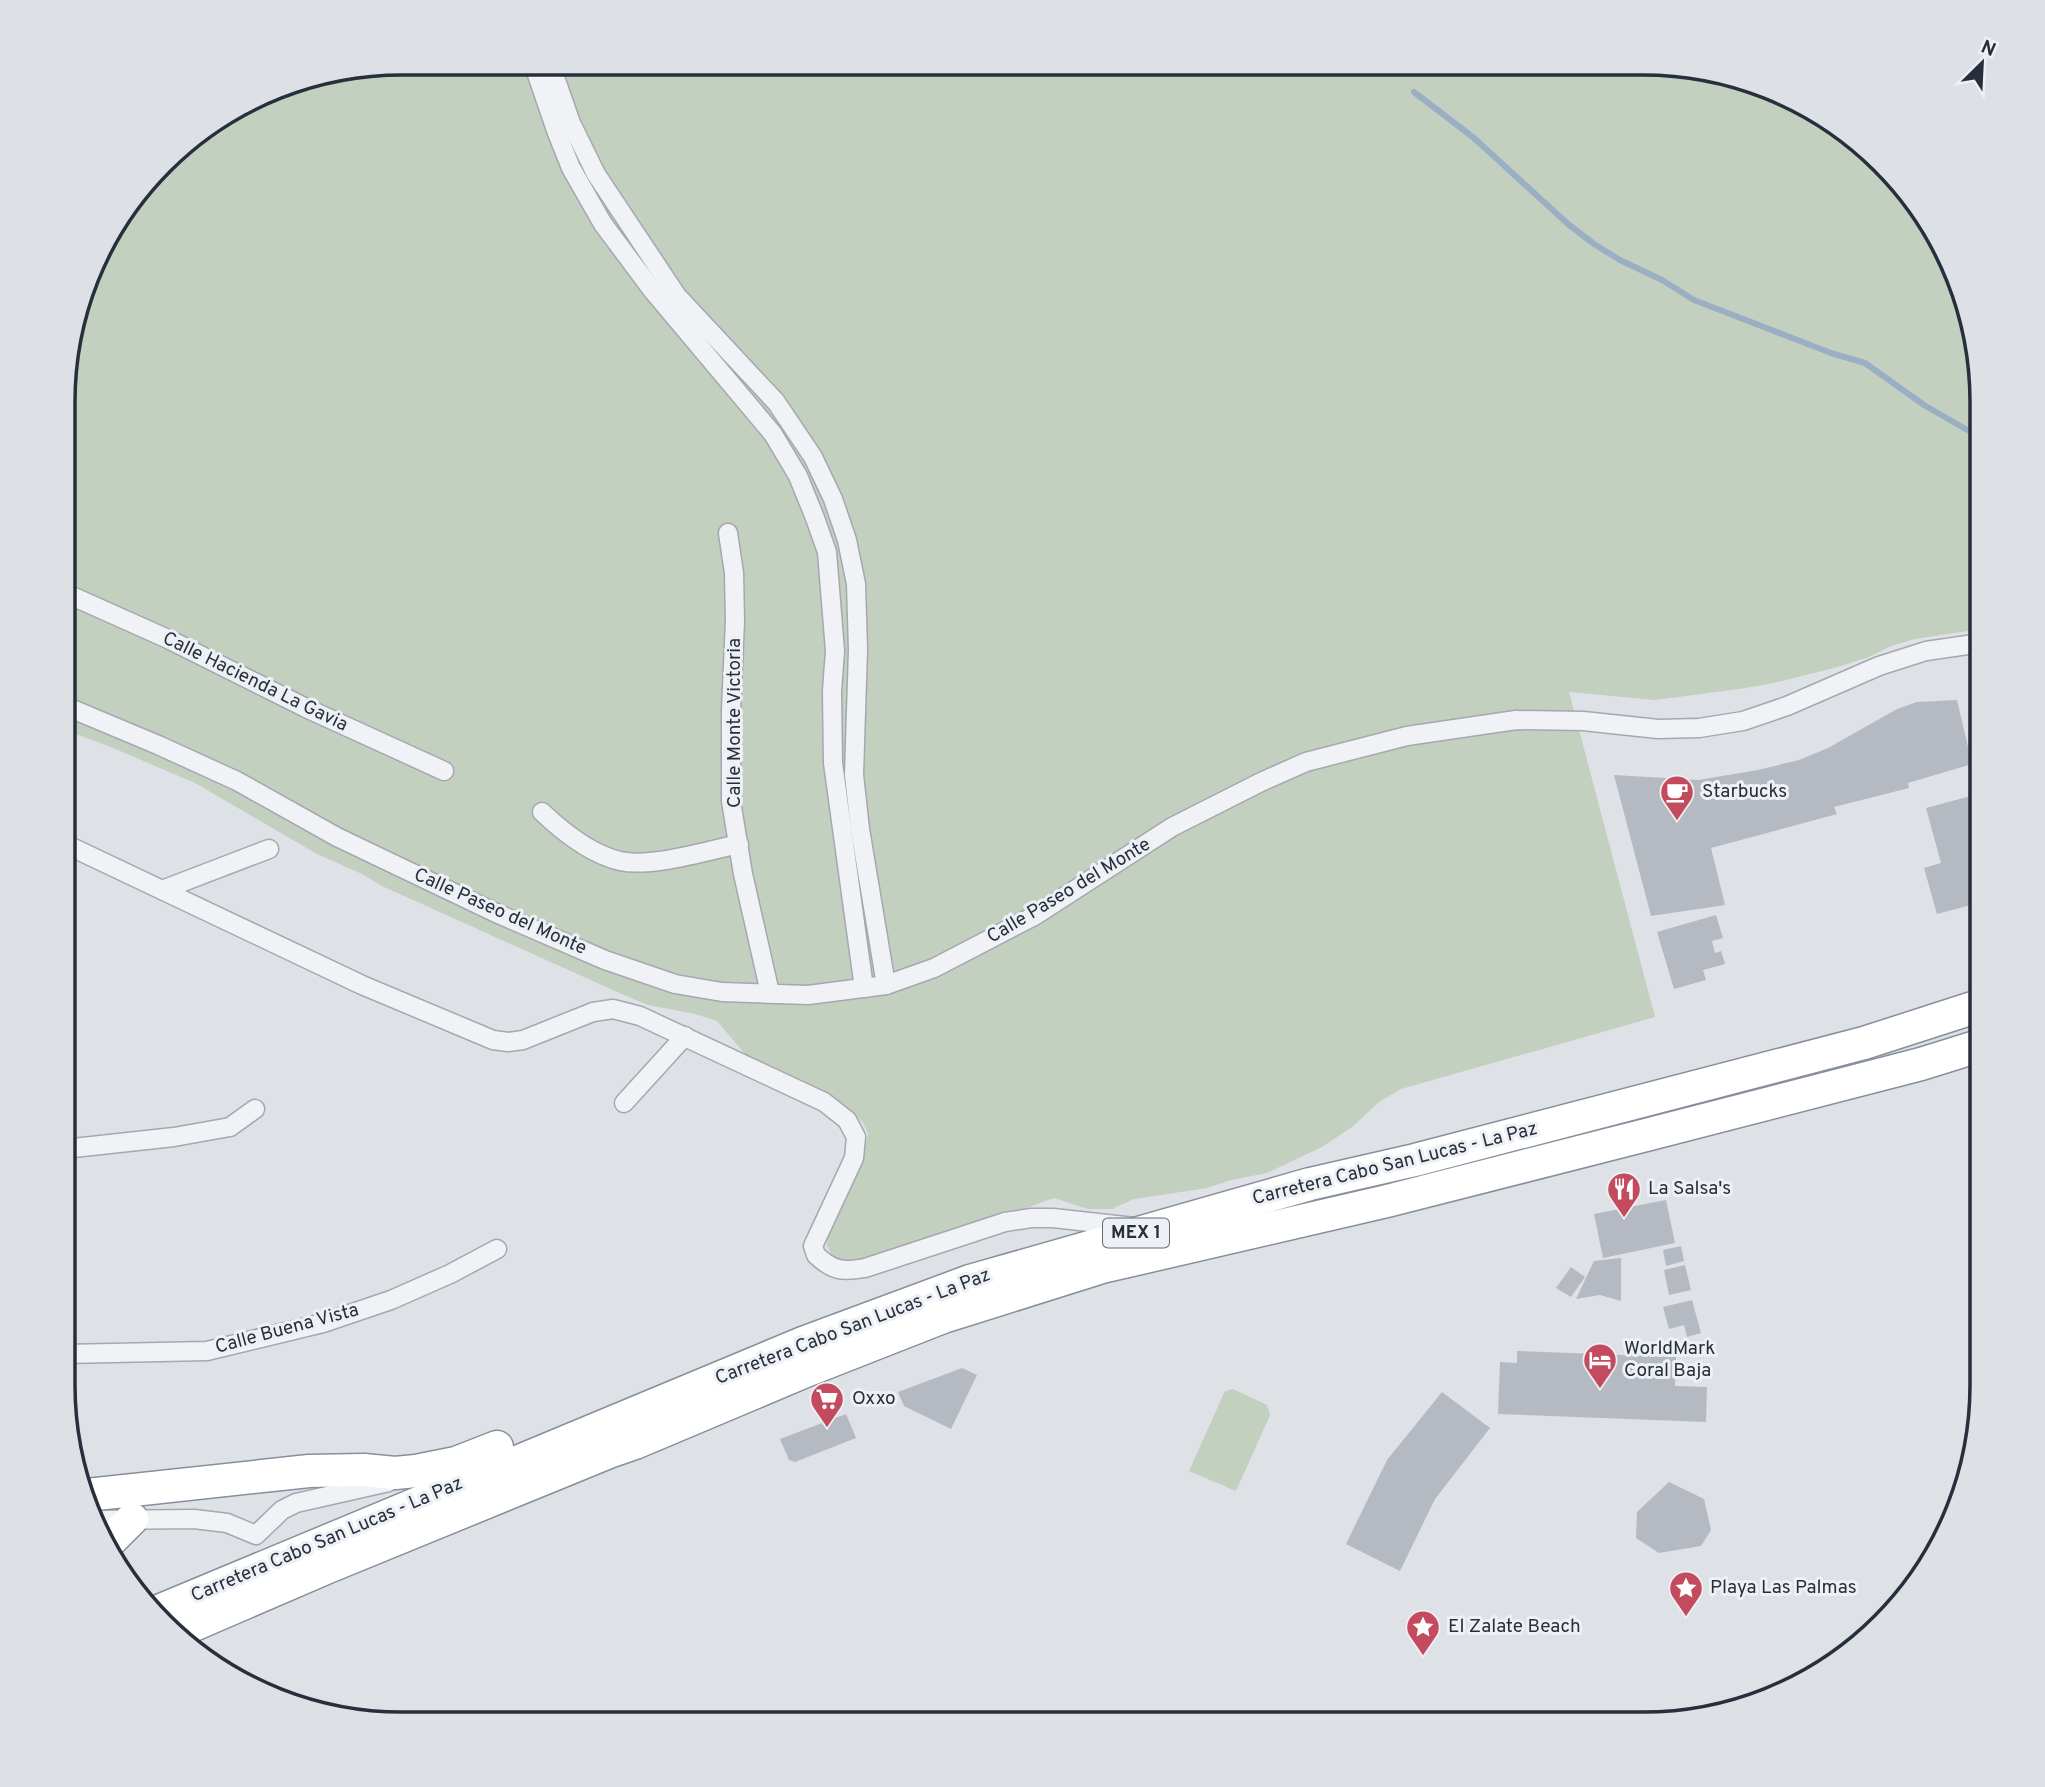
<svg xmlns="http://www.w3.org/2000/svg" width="2045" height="1787" viewBox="0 0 2045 1787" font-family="Overpass,sans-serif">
<rect width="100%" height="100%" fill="#dee1e6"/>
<g fill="#c3cfbf">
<path d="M403,63l1262,1 127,34 91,65 64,90 34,127v249l-66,10 -24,7 -22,11 -35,11 -60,15 -35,6 -84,11 -86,-8 86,325 -254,72 -22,13 -27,25 -30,20 -55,26 -36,7 -24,8 -73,11 -22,10h-24l-34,-11 -132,47 -33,14 -46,3 -11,-6 -5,-11 1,-12 32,-66 8,-33 -5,-11 -17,-17 -10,-7 -90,-44 -29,-34 -22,-7 -47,-9 -33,-14 -233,-105 -20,-12 -45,-20 -122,-71 -89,-38 -41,-15 1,-372 42,-125 71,-86 114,-66z"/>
<path d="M1233,1389l34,16 3,10 -34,76 -47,-20 36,-80z"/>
</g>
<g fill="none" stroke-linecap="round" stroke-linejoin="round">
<path stroke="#9bafc4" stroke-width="6" d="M1414,92l60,46 94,86 26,20 26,16 42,20 32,20 137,53 34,10 59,42 57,33"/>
</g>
<g fill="#b5bac2">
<path d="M1957,700l15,64 -64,19 1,5 -75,19 3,7 -126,34 14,57 -74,11 -37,-141 84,5 60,-10 41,-10 29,-12 69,-39 20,-7z"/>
<path d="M1982,793v109l-45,12 -13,-46 17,-5 -15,-55z"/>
<path d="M1716,915l7,23 -11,3 3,12 6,-2 4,13 -22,6 3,10 -32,9 -17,-57z"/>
<path d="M1666,1200l9,43 -72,15 -9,-44z"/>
<path d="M1681,1246l3,15 -18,5 -3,-16z"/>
<path d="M1621,1258v43l-21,-6 -24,4 18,-38z"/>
<path d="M1685,1265l6,25 -22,5 -5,-25z"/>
<path d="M1571,1267l14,10 -14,20 -15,-9z"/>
<path d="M1692,1300l9,33 -14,4 -3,-12 -15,4 -6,-22z"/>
<path d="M1517,1351l159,6 -1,29 32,1 -1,35 -208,-8 2,-52 17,1z"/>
<path d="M962,1368l15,7 -26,54 -47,-23 -6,-14z"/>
<path d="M1442,1392l48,36 -55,71 -35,72 -54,-27 41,-84z"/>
<path d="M846,1414l10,24 -61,24 -6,-2 -9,-21z"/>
<path d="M1669,1482l35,17 7,31 -10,16 -42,7 -23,-15 1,-26z"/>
</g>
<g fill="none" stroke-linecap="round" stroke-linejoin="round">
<g stroke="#a4a8b0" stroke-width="21">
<g id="street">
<path d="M533,63l24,70 14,35 32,56 50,67 120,143 25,42 17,42 12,34 8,99 -3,40 1,72 31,225"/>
<path d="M550,63l21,60 25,51 81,122 99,106 37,55 20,42 14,41 9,44 2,66 -4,125 6,54 26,156"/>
<path d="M728,533l6,40 1,48 -4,89v91l12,73 27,119"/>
<path d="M65,593l103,46 138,69 138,63"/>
<path d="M65,706l93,39 79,36 100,56 159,76 109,47 70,24 47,8 86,3 78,-10 48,-17 102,-53 136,-88 89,-45 45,-20 101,-26 109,-16 67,1 75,8 41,-1 44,-7 44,-15 92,-40 47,-15 55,-8"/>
<path d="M542,812c21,20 48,42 78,49 31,7 86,-10 119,-17"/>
<path d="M65,844l297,141 131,55 15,2 15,-2 70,-28 20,-3 27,7 184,86 23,18 9,17 -2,21 -41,88 3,9c17,16 26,17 49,13l140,-46 26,-4h22l81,9"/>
<path d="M162,890l107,-41"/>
<path d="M624,1103l61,-67"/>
<path d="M64,1149l110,-12 56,-10 25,-18"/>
<path d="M64,1354l143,-3 116,-28 68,-23 59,-26 47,-25"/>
<path d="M94,1520l100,-1 33,4 29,12 26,-25 14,-7 93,-21"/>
</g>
</g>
<g stroke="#868f9c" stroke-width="35">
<g id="highway">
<path d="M87,1495l222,-24 55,-1 31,3 21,-2 40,-8 41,-16"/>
<path d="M106,1545l26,-26"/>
<path d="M154,1613l649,-270 167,-62 340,-97 105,-24 449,-117 118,-38"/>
<path d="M175,1633l153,-66 281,-115 26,-9 173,-73 135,-53 159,-50 285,-66 259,-66 275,-71 61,-19"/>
</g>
</g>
<use href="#street" stroke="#f0f2f5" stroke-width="18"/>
<use href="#highway" stroke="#fff" stroke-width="32"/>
</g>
<defs>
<g id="cafe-pin" transform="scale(1.75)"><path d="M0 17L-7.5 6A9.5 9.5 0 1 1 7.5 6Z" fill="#c44a5d" stroke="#edf0f4"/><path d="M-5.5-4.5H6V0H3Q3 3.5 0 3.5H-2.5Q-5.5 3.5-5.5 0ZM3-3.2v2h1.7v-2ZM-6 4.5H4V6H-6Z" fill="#fff"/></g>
<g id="restaurant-pin" transform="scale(1.75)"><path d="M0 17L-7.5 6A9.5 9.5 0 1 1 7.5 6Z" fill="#c44a5d" stroke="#edf0f4"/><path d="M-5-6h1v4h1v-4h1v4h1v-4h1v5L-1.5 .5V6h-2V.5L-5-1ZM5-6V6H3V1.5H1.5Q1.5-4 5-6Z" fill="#fff"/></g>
<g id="hotel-pin" transform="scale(1.75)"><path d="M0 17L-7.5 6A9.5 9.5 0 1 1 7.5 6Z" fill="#c44a5d" stroke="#edf0f4"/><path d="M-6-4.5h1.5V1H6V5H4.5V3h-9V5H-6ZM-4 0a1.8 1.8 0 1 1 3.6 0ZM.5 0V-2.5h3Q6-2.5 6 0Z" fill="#fff"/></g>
<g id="supermarket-pin" transform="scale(1.75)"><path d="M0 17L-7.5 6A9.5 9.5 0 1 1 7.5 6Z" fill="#c44a5d" stroke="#edf0f4"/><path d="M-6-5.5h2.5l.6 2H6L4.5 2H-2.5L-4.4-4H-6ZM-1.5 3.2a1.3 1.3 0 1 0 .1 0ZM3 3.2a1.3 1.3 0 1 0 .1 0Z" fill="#fff"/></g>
<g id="sight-pin" transform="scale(1.75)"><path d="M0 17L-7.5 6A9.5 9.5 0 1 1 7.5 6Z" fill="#c44a5d" stroke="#edf0f4"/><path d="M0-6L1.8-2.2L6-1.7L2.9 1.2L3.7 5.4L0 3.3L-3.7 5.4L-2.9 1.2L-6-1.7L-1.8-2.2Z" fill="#fff"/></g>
</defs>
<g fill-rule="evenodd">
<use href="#cafe-pin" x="1677" y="792"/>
<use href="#restaurant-pin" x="1624" y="1189"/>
<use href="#hotel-pin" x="1600" y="1360"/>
<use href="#supermarket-pin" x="827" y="1399"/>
<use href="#sight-pin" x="1686" y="1588"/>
<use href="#sight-pin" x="1423" y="1627"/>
</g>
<g text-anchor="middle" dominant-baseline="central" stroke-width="6" stroke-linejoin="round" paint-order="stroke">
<rect fill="#edf0f4" stroke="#636973" stroke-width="2" x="1103" y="1218.5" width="66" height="29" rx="5"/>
<g font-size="18" font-weight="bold" fill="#282f3c">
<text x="1136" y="1233">MEX 1</text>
</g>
<g font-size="19" fill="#282f3c" stroke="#edf0f4">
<text transform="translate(255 682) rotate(26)">Calle Hacienda La Gavia</text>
<text transform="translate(735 723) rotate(-90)">Calle Monte Victoria</text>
<text transform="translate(1069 891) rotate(-31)">Calle Paseo del Monte</text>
<text transform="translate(500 912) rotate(24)">Calle Paseo del Monte</text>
<text transform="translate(1395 1164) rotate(-14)">Carretera Cabo San Lucas - La Paz</text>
<text transform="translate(853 1327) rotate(-21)">Carretera Cabo San Lucas - La Paz</text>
<text transform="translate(287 1329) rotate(-15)">Calle Buena Vista</text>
<text transform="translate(327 1540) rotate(-23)">Carretera Cabo San Lucas - La Paz</text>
</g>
<g font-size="19" fill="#282f3c" stroke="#edf0f4" text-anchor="start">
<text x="1702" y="792">Starbucks</text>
<text x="1648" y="1189">La Salsa's</text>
<text x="1624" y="1349">WorldMark<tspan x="1624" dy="22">Coral Baja</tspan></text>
<text x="852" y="1399">Oxxo</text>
<text x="1710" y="1588">Playa Las Palmas</text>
<text x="1448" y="1627">El Zalate Beach</text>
</g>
</g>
<path d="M0 0H2045V1787H0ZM402 75H1643A327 327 0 0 1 1970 402V1385A327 327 0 0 1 1643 1712H402A327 327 0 0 1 75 1385V402A327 327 0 0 1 402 75Z" fill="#dde1e5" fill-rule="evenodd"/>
<path fill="none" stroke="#282f3c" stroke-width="3.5" d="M402 75H1643A327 327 0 0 1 1970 402V1385A327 327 0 0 1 1643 1712H402A327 327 0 0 1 75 1385V402A327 327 0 0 1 402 75Z"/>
<g transform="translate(1982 63) rotate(24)" stroke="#edf0f4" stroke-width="5" paint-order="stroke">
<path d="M0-5L12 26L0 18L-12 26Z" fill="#282f3c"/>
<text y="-10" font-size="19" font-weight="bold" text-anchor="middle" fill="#282f3c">N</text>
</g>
</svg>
